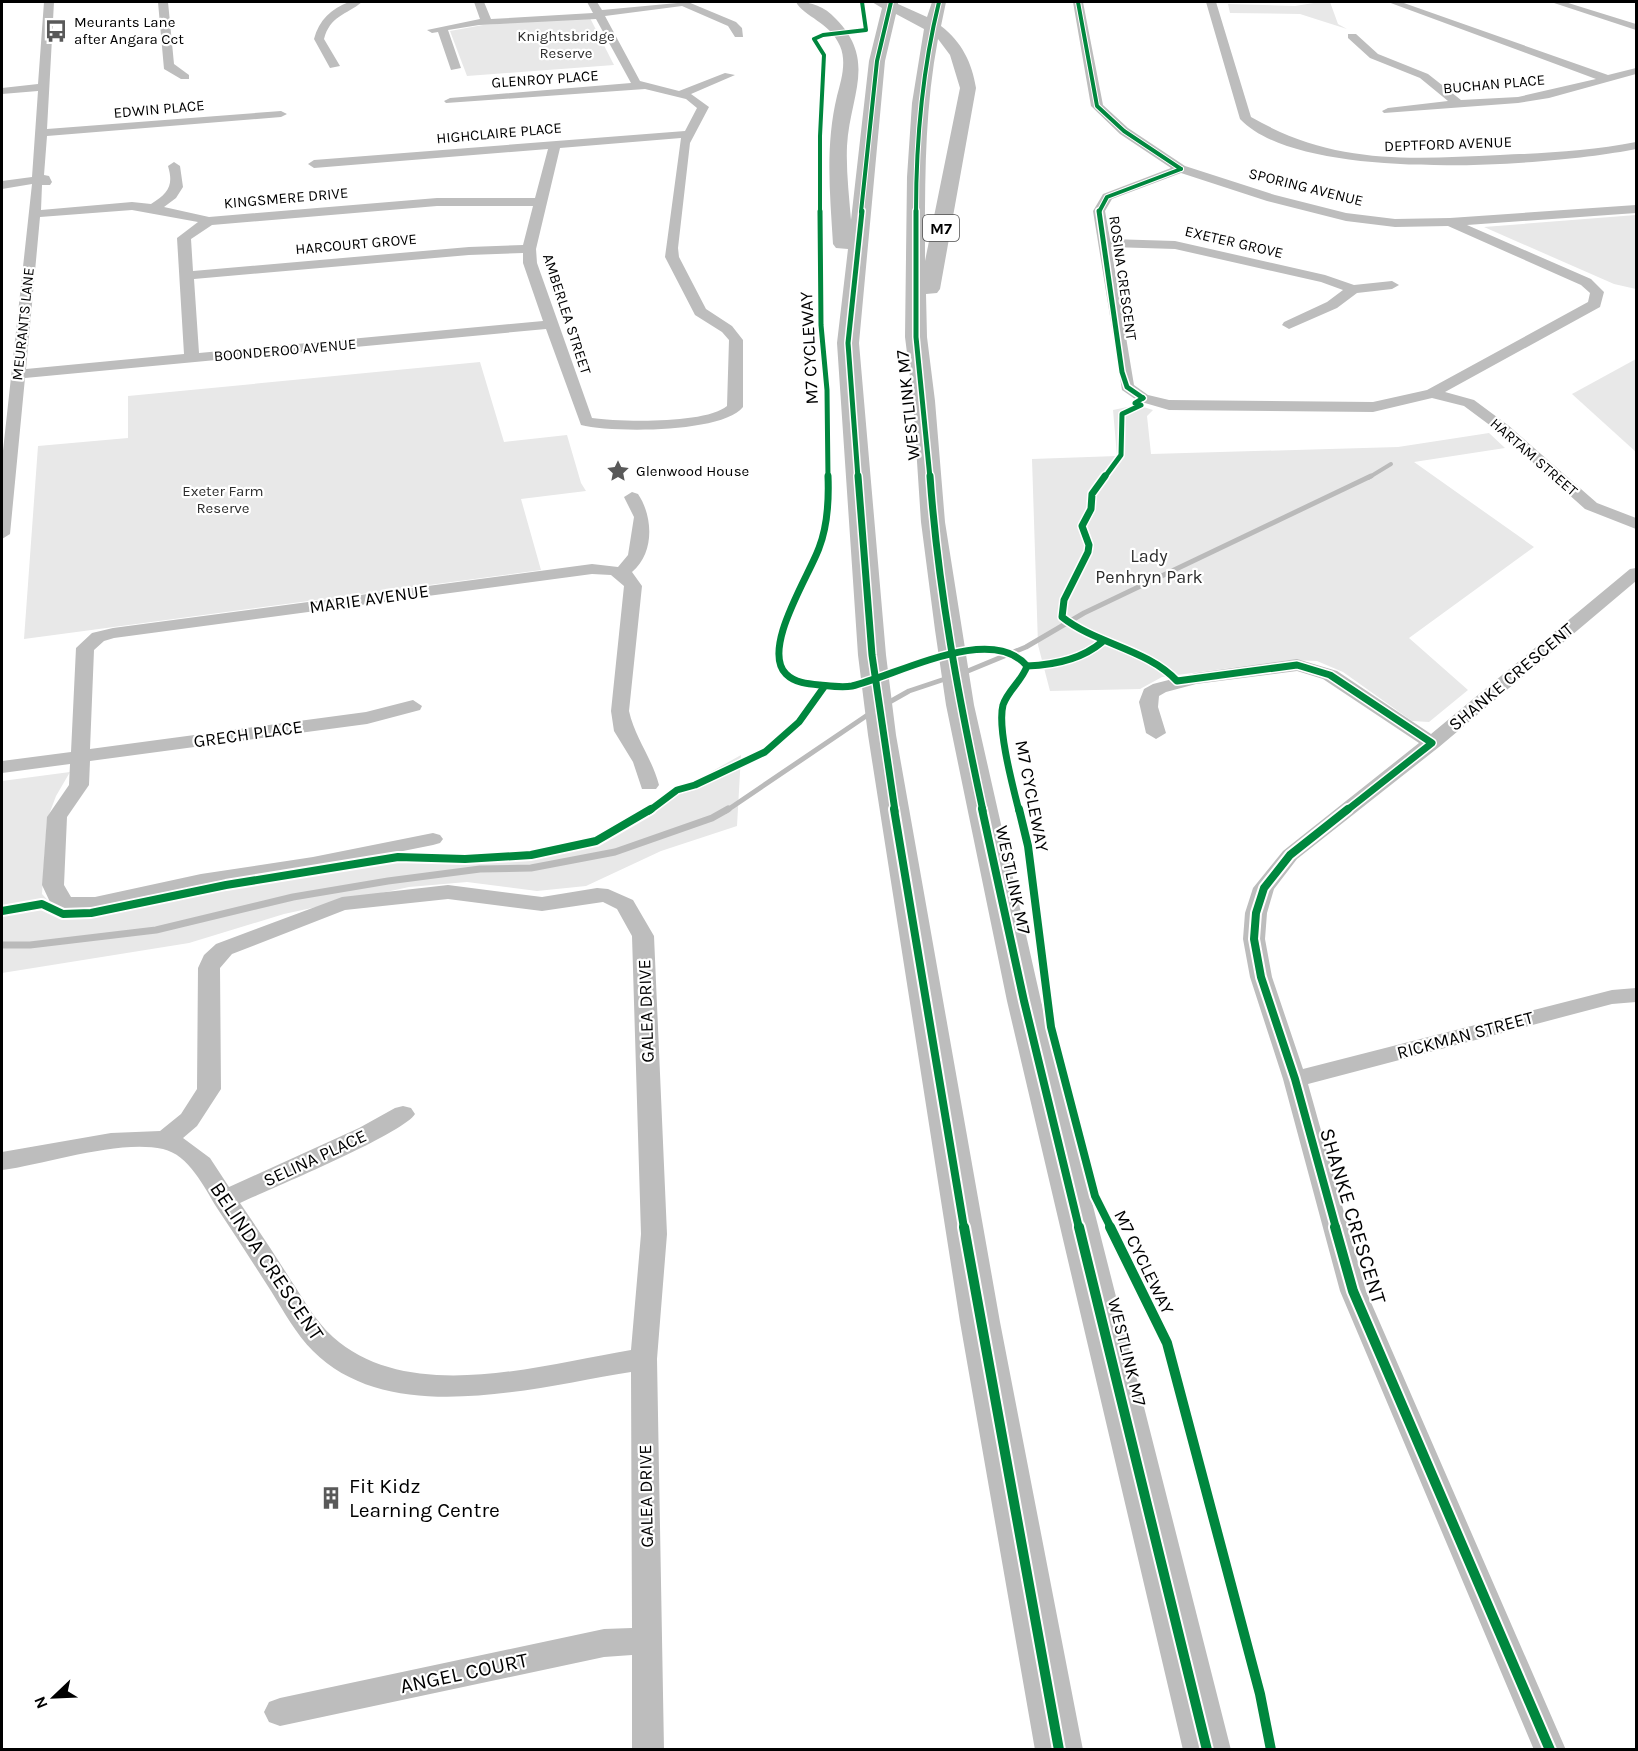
<svg xmlns="http://www.w3.org/2000/svg" width="1638" height="1751" viewBox="0 0 1638 1751" font-family="Karla,sans-serif">
<rect width="100%" height="100%" fill="#fff"/>
<g fill="#e8e8e8">
<path d="M1320,2h10l8,22 9,5 -47,-15 -70,-1 -2,-9 67,2z"/>
<path d="M590,18l24,47 -147,11 -17,-45 33,-6z"/>
<path d="M1636,215v74l-22,-5 -130,-57z"/>
<path d="M1636,359v93l-64,-58z"/>
<path d="M480,362l24,80 63,-7 14,48 5,8 -65,8 20,71 -517,69 14,-193 90,-8v-42z"/>
<path d="M1137,405l16,5 -6,6 4,38 247,-7 91,-14 16,15 -91,14 120,85 -125,91 59,52 -39,32 -17,-1 -69,-49 -26,-11 -27,-1 -128,17 -22,12 -90,2 -12,-46 -6,-186 85,-3 -4,-46z"/>
<path d="M741,755l-4,71 -76,25 -75,35 -49,5 -70,-9 -58,5 -125,27 -95,29 -187,30v-192l68,-9 -14,24 -9,24 -5,74 13,14 30,3 135,-28 94,-13 90,-18 20,5h42l65,-4 63,-15z"/>
</g>
<g fill="none" stroke-linecap="round" stroke-linejoin="round">
<path stroke="#bababa" stroke-width="4" d="M1368,478l23,-14"/>
<g stroke="#bababa" stroke-width="5">
<path d="M963,673l63,-26 58,-34 287,-137"/>
<path d="M886,704l23,-13 39,-13"/>
<path d="M726,811l146,-99"/>
</g>
<path stroke="#bababa" stroke-width="7" d="M2,945h28l126,-15 137,-33 95,-16 92,-12 51,-1 84,-16 97,-34 16,-9"/>
<g fill="#bdbdbd" fill-rule="evenodd">
<path d="M44,2h10l-7,127 234,-18 6,3 -6,3 -234,19 -3,39 5,1 3,6 -2,3h-8l-1,25 91,-8 19,2c17,-11 23,-18 17,-38l6,-4 6,4 3,21 -7,11 -12,9 45,10 228,-19h98l13,-49 -234,19 -6,-4 6,-4 371,-29 12,-23 -11,-9 -41,-10 -199,14 -2,-2 6,-3 181,-15 -35,-64 -117,6 -31,5 13,38 -10,2 -13,-38 -6,1 -5,-3 53,-11 -6,-17h10l7,17 102,-6 -6,-11h10l5,8 86,-8 48,20 6,6 1,9h-8l-7,-11 -46,-20 -77,10 35,65 39,10 46,-18 10,2 -44,19 18,13 -19,36 -12,105 1,9 27,52 26,17 11,14v67c-20,26 -131,26 -162,18l-35,-96 -521,49 -15,156 -8,5v-79l30,-276 -30,5v-8l30,-4 6,-86 -36,3v-6l36,-4zM681,138l-16,119 30,58 27,17 7,8 -2,66c-21,18 -107,16 -135,12l-55,-155 -1,-14 24,-101zM437,206h96l-10,39 -54,2 -276,24 -2,-32 21,-14zM132,210l66,12 -21,16 7,116 -158,15 14,-152zM523,253v10l20,58 -344,32 -5,-74 275,-24z"/>
<path d="M158,2h10l6,62 15,11v4h-8l-17,-10z"/>
<path d="M349,2h13c-16,13 -32,14 -38,37l16,27 -10,2 -16,-29c5,-19 17,-30 35,-37z"/>
<path d="M1073,2h10l20,103 25,23 57,38 90,29 71,18 49,6 55,-1 186,-13v8l-169,12 124,54 13,13 -4,15 -155,85 29,8 35,26 88,77 39,15v11l-51,-20 -86,-77 -35,-26 -32,-8 -59,14 -204,-2 -31,-9 -16,-11 -29,-179 10,-17 68,-26 -51,-34 -29,-28zM1181,173l86,28 79,20 49,6 53,-1 133,59 9,8 -2,9 -161,88 -54,12 -204,-2 -21,-5 -14,-10 -23,-138 64,2 146,33 22,8 -16,12 -43,20 -2,3 7,4 48,-21 20,-15 35,-4 7,-4 -7,-4 -38,4 -29,-10 -150,-34 -65,-2 -5,-28 7,-12z"/>
<path d="M1206,2h10l35,115c83,48 157,42 249,38 45,-2 91,-4 136,-13v7c-84,17 -334,36 -396,-30z"/>
<path d="M1388,2h13l207,73 28,-7v6l-87,24 -31,5 -134,10 -2,-2 6,-3 60,-7 -28,-23 -50,-20 -22,-20v-4h8l22,20 50,20 33,26 57,-3 78,-18z"/>
<path d="M1551,2h14l71,22v6z"/>
<path d="M632,492l6,2c15,22 17,59 -6,78l10,14 -13,125c6,27 23,47 30,74l-3,4h-14l-9,-27 -19,-31 -3,-20 13,-125 -13,-11 -19,-1 -478,64 -10,3 -10,9 -4,99 276,-37 47,-12 9,6 -2,4 -53,14 -277,37 -1,24 -22,32 -3,68 7,12h24l106,-23 112,-17 120,-24 7,2 3,4 -3,4 -7,2 -120,24 -112,17 -106,25 -12,2 -19,-3 -8,-2 -6,-6 -8,-17 5,-68 22,-32 1,-21 -68,9v-12l69,-9 5,-104 16,-15 21,-5 479,-64 26,3 10,-12 6,-38 -10,-20z"/>
<path d="M1636,568v13l-197,166 -142,112 -23,30 -7,24 -2,26 7,38 31,92 309,-79 24,-2v14l-24,2 -304,80 58,207 200,459h-32l-194,-459 -57,-212 -33,-102 -7,-38 2,-26 8,-25 30,-37 136,-108 -96,-64 -26,-8 -101,13 -30,8 -7,4 -1,11 8,26 -10,6 -10,-6 -7,-31 5,-13 9,-5 43,-11 101,-14 40,12 94,63 199,-165z"/>
<path d="M448,885l94,12 55,-9 11,1 25,11 21,36 13,298 -10,125 7,391h-32v-95l-28,2 -324,69 -11,-4 -5,-10 5,-10 11,-4 324,-69 28,-1 -1,-256c-96,15 -240,57 -318,-21 -17,-17 -29,-39 -42,-60 -18,-28 -36,-56 -54,-83 -13,-21 -28,-53 -54,-59 -44,-10 -116,15 -161,21v-18l109,-19 49,-2 21,-17 16,-25 1,-121 6,-13 12,-11 126,-47zM448,899l94,12 61,-9 14,7 15,27 9,298 -10,116c-90,15 -222,55 -298,-13 -18,-16 -30,-39 -43,-58 -16,-26 -33,-51 -50,-76 30,-14 163,-69 175,-89l-4,-6 -8,-2 -8,2 -36,20 -130,59 -19,-29 -27,-20 14,-12 24,-37 -1,-121 12,-14 113,-44z"/>
</g>
<path fill="#bdbdbd" fill-rule="evenodd" d="M796,2c16,0 28,4 40,17 41,42 14,76 11,127 -1,24 2,49 4,74l18,-159 13,-53 -10,-6h26v2l29,13 5,-15h14l-5,24c21,16 31,37 35,62l-36,201 -3,4 -11,1 1,43 8,64 10,121 29,183 67,296 190,749h-48l-176,-749 -61,-296 -11,-75 -14,-108 -8,-121 -8,-64 2,-160 5,-74 12,-74 -28,-15 -11,47 -26,282 27,312 10,80 104,587 83,428h-48l-75,-428 -92,-587 -10,-80 -21,-312 11,-94 -12,-1 -3,-4c-3,-50 -8,-98 4,-148 4,-15 10,-34 3,-50 -10,-24 -36,-29 -44,-44zM938,39l12,16 10,33 -35,173c0,-74 -1,-149 13,-222z"/>
<g stroke="#fff" stroke-width="6">
<g id="cycleway-far4">
<path d="M1078,2l19,104 27,25 57,38"/>
<path d="M820,212v-76l4,-81 -10,-16 9,-4 43,-5 -4,-28"/>
<path d="M861,212l16,-151 14,-59"/>
<path d="M916,212c0,-71 6,-141 23,-210"/>
<path d="M1099,212l8,-15 74,-28"/>
</g>
</g>
<g stroke="#fff" stroke-width="8">
<g id="cycleway-far3">
<path d="M820,211l1,114 6,65 1,88"/>
<path d="M916,211v126l14,141"/>
<path d="M1099,211l23,161 5,15 16,11"/>
<path d="M858,478l-10,-135 14,-132"/>
<path d="M1104,478l17,-23 1,-41 19,-9 -6,-2 8,-5"/>
</g>
</g>
<g stroke="#fff" stroke-width="10">
<g id="cycleway-far2">
<path d="M828,476c1,25 0,49 -9,72 -10,28 -58,101 -33,126 9,9 22,10 34,11 10,1 22,3 32,1 46,-11 139,-63 175,-20 -5,15 -19,24 -24,39 -6,23 10,82 16,106"/>
<path d="M858,476l14,179 23,156"/>
<path d="M930,476c8,113 29,224 53,335"/>
<path d="M1105,476l-13,18 -1,15 -9,17 7,19 -1,7 -24,48 -2,17c34,27 85,32 115,64l120,-16 33,10 102,68 -86,68"/>
<path d="M1027,666c27,-1 54,-6 75,-24"/>
<path d="M649,811l28,-21 18,-5 70,-33 34,-30 25,-35"/>
</g>
</g>
<g stroke="#fff" stroke-width="12">
<g id="cycleway-far1">
<path d="M894,809l70,419"/>
<path d="M982,809l42,192 55,227"/>
<path d="M1019,809l9,37 23,181 44,169 16,32"/>
<path d="M2,911l40,-7 21,10 28,-1 135,-28 172,-28 67,2 66,-4 65,-14 55,-32"/>
<path d="M1336,1228l-41,-149 -34,-102 -7,-38 2,-26 8,-25 26,-33 58,-46"/>
</g>
</g>
<g stroke="#fff" stroke-width="14">
<g id="cycleway">
<path d="M964,1227l95,523"/>
<path d="M1079,1227l128,523"/>
<path d="M1110,1227l57,116 93,351 11,56"/>
<path d="M1335,1227l18,64 197,459"/>
</g>
</g>
<use href="#cycleway-far4" stroke="#00873e" stroke-width="4"/>
<use href="#cycleway-far3" stroke="#00873e" stroke-width="5"/>
<use href="#cycleway-far2" stroke="#00873e" stroke-width="7"/>
<use href="#cycleway-far1" stroke="#00873e" stroke-width="8"/>
<use href="#cycleway" stroke="#00873e" stroke-width="10"/>
</g>
<defs>
<g id="bus-bare" transform="scale(1.8)"><path d="M-5-6H5V4H4V6H2V4H-2V6H-4V4H-5ZM-3.5-4V0h7V-4ZM-3.5 1.2v1.5H-2V1.2ZM2 1.2v1.5H3.5V1.2Z" fill="#595959" stroke="#fff" stroke-width="2.5" paint-order="stroke"/></g>
<g id="sight-bare" transform="scale(1.8)"><path d="M0-6L1.8-2.2L6-1.7L2.9 1.2L3.7 5.4L0 3.3L-3.7 5.4L-2.9 1.2L-6-1.7L-1.8-2.2Z" fill="#595959" stroke="#fff" stroke-width="2.5" paint-order="stroke"/></g>
<g id="building-bare" transform="scale(1.8)"><path d="M-4-6H4V6H1V3H-1V6H-4ZM-2.5-4.3h1.7v1.8h-1.7ZM.8-4.3h1.7v1.8H.8ZM-2.5-1h1.7V.8h-1.7ZM.8-1h1.7V.8H.8Z" fill="#595959" stroke="#fff" stroke-width="2.5" paint-order="stroke"/></g>
</defs>
<g fill-rule="evenodd">
<use href="#bus-bare" x="56" y="31"/>
<use href="#sight-bare" x="618" y="471"/>
<use href="#building-bare" x="331" y="1498"/>
</g>
<g text-anchor="middle" dominant-baseline="central" stroke-width="4.5" stroke-linejoin="round" paint-order="stroke">
<g font-size="15" fill="#000" stroke="#fff" text-anchor="start">
<text x="74" y="22">Meurants Lane<tspan x="74" dy="17">after Angara Cct</tspan></text>
<text x="636" y="471">Glenwood House</text>
</g>
<g font-size="15" fill="#2d2d2d" stroke="#fff">
<text x="566" y="36">Knightsbridge<tspan x="566" dy="17">Reserve</tspan></text>
<text x="223" y="491">Exeter Farm<tspan x="223" dy="17">Reserve</tspan></text>
</g>
<g font-size="15" fill="#000" stroke="#fff">
<text transform="translate(545 79) rotate(-4)">GLENROY PLACE</text>
<text transform="translate(1494 84) rotate(-5)">BUCHAN PLACE</text>
<text transform="translate(159 109) rotate(-5)">EDWIN PLACE</text>
<text transform="translate(499 133) rotate(-5)">HIGHCLAIRE PLACE</text>
<text transform="translate(1448 144) rotate(-2)">DEPTFORD AVENUE</text>
<text transform="translate(1306 187) rotate(14)">SPORING AVENUE</text>
<text transform="translate(286 198) rotate(-5)">KINGSMERE DRIVE</text>
<text transform="translate(1234 242) rotate(13)">EXETER GROVE</text>
<text transform="translate(356 244) rotate(-5)">HARCOURT GROVE</text>
<text transform="translate(1123 278) rotate(82)">ROSINA CRESCENT</text>
<text transform="translate(567 314) rotate(72)">AMBERLEA STREET</text>
<text transform="translate(23 324) rotate(-84)">MEURANTS LANE</text>
<text transform="translate(285 350) rotate(-5)">BOONDEROO AVENUE</text>
<text transform="translate(1534 457) rotate(41)">HARTAM STREET</text>
</g>
<rect fill="#fff" stroke="#4c4c4c" stroke-width="1.5" x="923" y="215" width="36" height="26" rx="4.5"/>
<g font-size="16" font-weight="bold" fill="#000">
<text x="941" y="228">M7</text>
</g>
<g font-size="18" fill="#000" stroke="#fff">
<text transform="translate(809 348) rotate(-93)">M7 CYCLEWAY</text>
<text transform="translate(908 405) rotate(-96)">WESTLINK M7</text>
<text transform="translate(369 599) rotate(-8)">MARIE AVENUE</text>
<text transform="translate(1511 677) rotate(-40)">SHANKE CRESCENT</text>
<text transform="translate(248 734) rotate(-8)">GRECH PLACE</text>
<text transform="translate(1032 796) rotate(79)">M7 CYCLEWAY</text>
<text transform="translate(1013 880) rotate(78)">WESTLINK M7</text>
<text transform="translate(646 1011) rotate(-92)">GALEA DRIVE</text>
<text transform="translate(1465 1035) rotate(-15)">RICKMAN STREET</text>
<text transform="translate(315 1158) rotate(-25)">SELINA PLACE</text>
<text transform="translate(1144 1262) rotate(64)">M7 CYCLEWAY</text>
<text transform="translate(1127 1352) rotate(76)">WESTLINK M7</text>
<text transform="translate(646 1496) rotate(-91)">GALEA DRIVE</text>
</g>
<g font-size="18" fill="#2d2d2d" stroke="#fff">
<text x="1149" y="556">Lady<tspan x="1149" dy="21">Penhryn Park</tspan></text>
</g>
<g font-size="21" fill="#000" stroke="#fff">
<text transform="translate(1353 1216) rotate(73)">SHANKE CRESCENT</text>
<text transform="translate(267 1261) rotate(56)">BELINDA CRESCENT</text>
<text transform="translate(464 1673) rotate(-12)">ANGEL COURT</text>
</g>
<g font-size="21" fill="#000" stroke="#fff" text-anchor="start">
<text x="349" y="1486">Fit Kidz<tspan x="349" dy="24">Learning Centre</tspan></text>
</g>
</g>
<rect width="1638" height="1751" fill="none" stroke="#000000" stroke-width="6"/>
<g transform="translate(54 1697) rotate(247)" stroke="#ffffff" stroke-width="4.5" paint-order="stroke">
<path d="M0-4.5L10 22L0 15L-10 22Z" fill="#000000"/>
<text y="-9" font-size="16" font-weight="bold" text-anchor="middle" fill="#000000">N</text>
</g>
</svg>
